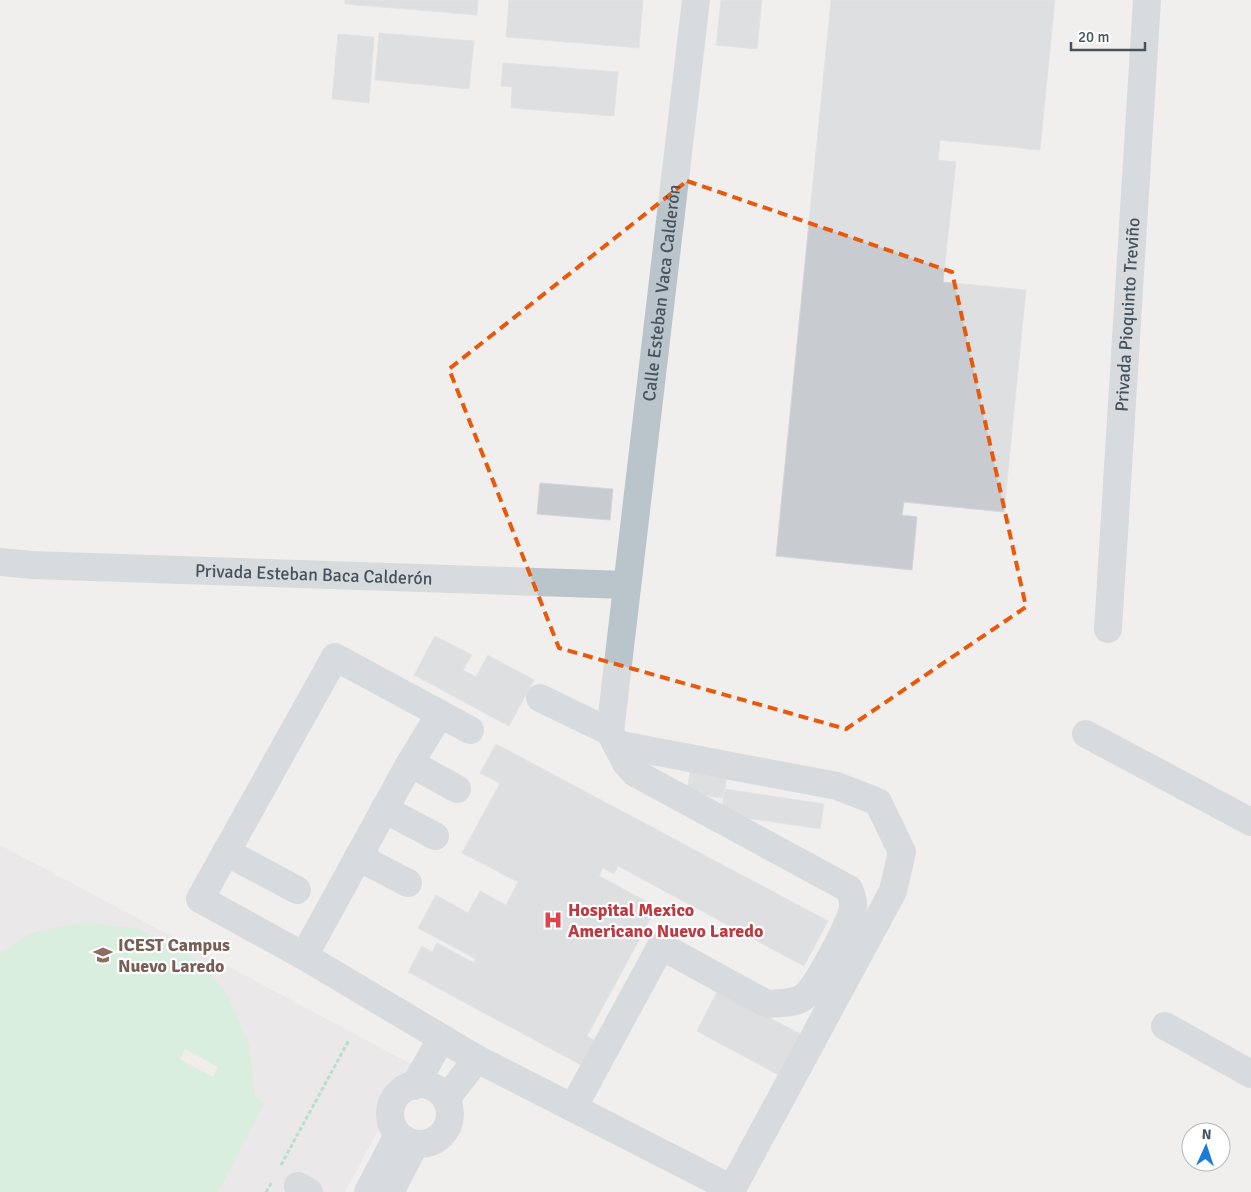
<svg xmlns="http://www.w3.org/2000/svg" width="1251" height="1192" viewBox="0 0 1251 1192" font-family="Signika,sans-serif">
<rect width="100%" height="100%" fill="#f1eeee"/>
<path fill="#e2dfe1" d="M0,845l413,220 -68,127h-345z"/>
<path fill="#bdeecd" d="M83,922l55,7 50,24 39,40 22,51 6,53 10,6 -47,89h-218v-239l29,-19z"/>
<path fill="#f2ebdf" d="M185,1049l33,18 -5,10 -33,-18z"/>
<g fill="#c8ccd1" stroke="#d2d5da">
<path d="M345,0h133l-1,15 -132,-11z"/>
<path d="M509,0h134l-4,48 -133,-11z"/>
<path d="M721,0h41l-5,49 -41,-4z"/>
<path d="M831,0h224l-15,150 -100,-10 -2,20 18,2 -13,120 83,8 -22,222 -100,-10 -2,13 15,2 -5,53 -136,-14z"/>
<path d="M379,33l95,8 -5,48 -94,-9z"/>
<path d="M338,34l36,3 -5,66 -37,-4z"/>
<path d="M503,63l115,9 -4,44 -103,-8 1,-21 -11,-1z"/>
<path d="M540,483l73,6 -3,31 -73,-6z"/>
<path d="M435,636l37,19 -9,15 13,7 12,-22 46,25 -25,46 -95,-51z"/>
<path d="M496,744l332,177 -24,45 -186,-100 -4,8 -11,-6 -4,8 58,31 -70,129 7,4 -13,25 -173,-93 14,-26 10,6 5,-9 37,20 2,-4 -58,-31 18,-33 32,18 12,-22 26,14 12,-23 -56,-29 38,-70 -20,-10z"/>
<path d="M690,771l37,5 -4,22 -36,-5z"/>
<path d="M725,789l99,15 -4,25 -99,-15z"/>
<path d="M718,990l88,47 -22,41 -87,-47z"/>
</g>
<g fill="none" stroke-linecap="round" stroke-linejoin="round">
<g stroke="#75cc9c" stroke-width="3" stroke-dasharray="4 2.5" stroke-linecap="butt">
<path d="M281,1165l68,-125"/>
<path d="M266,1192l6,-10"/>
</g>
<g stroke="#bac4cb" stroke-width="28">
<path id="s1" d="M0,562l32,3 594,20"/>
<path id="s2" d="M1108,629l39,-629"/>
<path d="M540,698l70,34"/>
<path d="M440,714l-30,49 -106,193 173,103 255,130 161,-298 9,-39 -24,-50 -41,-16 -221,-42"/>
<path d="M1086,734l165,88"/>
<path d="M410,763l47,26"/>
<path d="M384,809l51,27"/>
<path d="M226,852l71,38"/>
<path d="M358,857l50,26"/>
<path d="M304,956l-104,-57 135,-242 135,73"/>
<path d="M1165,1026l86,48"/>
<circle cx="420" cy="1114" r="30"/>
<path d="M414,1086l28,-48"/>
<path d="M446,1099l31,-40"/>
<path id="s3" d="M573,1108l88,-162 106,58c12,-1 28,0 38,-8 12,-10 46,-73 48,-89 1,-7 -2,-12 -4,-18l-214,-116 -9,-10 -16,-31 86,-732"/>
<path d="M298,1186l11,6"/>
<path d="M368,1192l30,-57"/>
<path d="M390,1192l25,-48"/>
</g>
</g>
<path d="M0 0H1251V1192H0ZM687,181l265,91 74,335 -180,122 -287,-81 -110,-279z" fill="#f1eeee" fill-opacity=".55" fill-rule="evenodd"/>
<path fill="none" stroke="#e8590c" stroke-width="4" stroke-dasharray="10 6" stroke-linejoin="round" d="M687,181l265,91 74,335 -180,122 -287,-81 -110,-279z"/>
<defs>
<g id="hospital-bare" transform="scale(1.5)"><path d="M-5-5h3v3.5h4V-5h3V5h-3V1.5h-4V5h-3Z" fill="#e0444e" stroke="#fff" stroke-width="2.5" paint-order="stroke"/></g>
<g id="university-bare" transform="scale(1.5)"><path d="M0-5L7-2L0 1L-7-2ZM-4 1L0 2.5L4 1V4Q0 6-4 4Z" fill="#8d6e63" stroke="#fff" stroke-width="2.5" paint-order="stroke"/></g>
</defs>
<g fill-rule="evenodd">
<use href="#hospital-bare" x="553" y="920"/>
<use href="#university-bare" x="103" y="955"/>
</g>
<g text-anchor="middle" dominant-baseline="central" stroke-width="4.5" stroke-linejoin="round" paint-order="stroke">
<g font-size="18" fill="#47535c" stroke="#fff">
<text stroke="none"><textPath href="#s3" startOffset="1199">Calle Esteban Vaca Calderón</textPath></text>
<text stroke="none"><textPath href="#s2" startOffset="315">Privada Pioquinto Treviño</textPath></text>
<text stroke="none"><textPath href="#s1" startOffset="314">Privada Esteban Baca Calderón</textPath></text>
</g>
<g font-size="18" font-weight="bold" fill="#be3a42" stroke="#fff" text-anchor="start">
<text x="568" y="910">Hospital Mexico<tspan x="568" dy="21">Americano Nuevo Laredo</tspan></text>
</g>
<g font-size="18" font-weight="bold" fill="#785e54" stroke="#fff" text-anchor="start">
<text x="118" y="945">ICEST Campus<tspan x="118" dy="21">Nuevo Laredo</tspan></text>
</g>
</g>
<g transform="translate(1206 1147) rotate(3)"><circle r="24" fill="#ffffff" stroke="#b5babe"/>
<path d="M0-4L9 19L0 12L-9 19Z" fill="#1a7bdf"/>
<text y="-8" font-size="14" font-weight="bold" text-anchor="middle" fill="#47535c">N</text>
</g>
<path d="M1071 42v8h74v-8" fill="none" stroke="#47535c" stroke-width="2.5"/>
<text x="1078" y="42" font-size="15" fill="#47535c" stroke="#ffffff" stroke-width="4" paint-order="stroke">20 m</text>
</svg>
